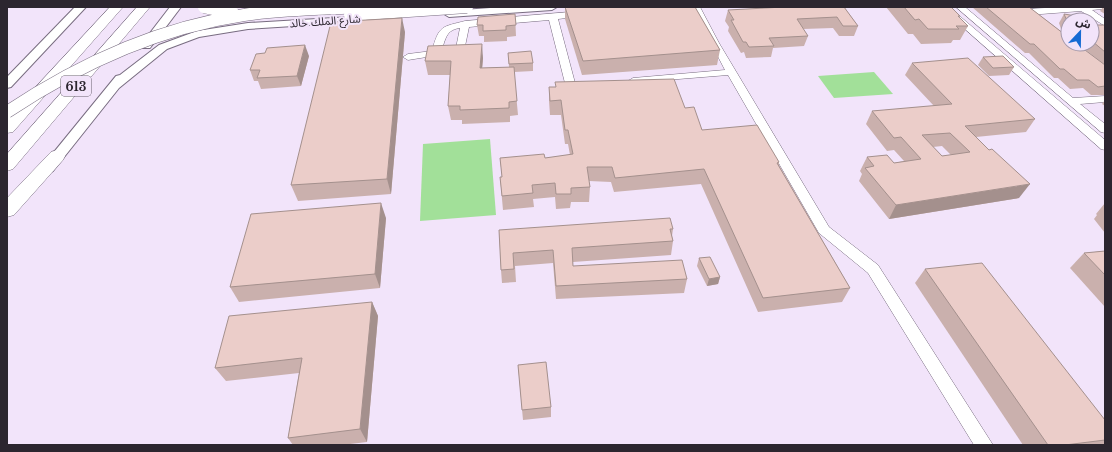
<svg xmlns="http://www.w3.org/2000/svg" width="1112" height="452" viewBox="0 0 1112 452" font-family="'Libre Baskerville','Noto Sans Arabic',serif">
<rect width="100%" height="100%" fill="#f2e4fa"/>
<g fill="#a2e099">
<path d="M874,72l19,22 -59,4 -16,-22z"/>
<path d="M490,139l6,76 -76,6 3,-77z"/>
</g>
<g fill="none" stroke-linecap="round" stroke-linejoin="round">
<g stroke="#786c80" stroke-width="1">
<g id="minor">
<path d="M690,7h10l19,36 110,184 49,38 115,180h-19l-106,-172 -49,-40 -91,-158 -99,8 -1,-2 5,-3 92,-8 -32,-61z"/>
<path d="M940,7h9l156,133v10l-4,-1z"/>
<path d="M956,7h9l108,91 32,-2v6l-25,2 25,20v9l-4,-1z"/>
<path d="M1062,7h41l-1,2 -10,1 13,9v7l-24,-15 -53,4 -4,-3 4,-3z"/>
<path d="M582,11l3,1 1,2 -1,2 -27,3 17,64h13l1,2 -1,2 -17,3 -5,-3 -17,-67 -80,7 -5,24 -9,4 -10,-1 -2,-2 2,-2 11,-2 4,-20c-17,2 -14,16 -21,27l-31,5 -5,-3 5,-3 24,-3c7,-26 10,-24 33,-30z"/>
</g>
</g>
<g stroke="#786c80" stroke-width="2">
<g id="major">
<path d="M75,7h11l-75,80 -4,1v-11z"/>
<path d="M170,7h11l-31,41h-8l-2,-2z"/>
<path d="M244,7h21c-4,5 -17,5 -21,0z"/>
<path d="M504,7h53l-5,3 -103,7 -5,-3 5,-3z"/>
<path d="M368,16l6,3 -2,2 -124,8 -49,8 -32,12 -48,39 -66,83 -5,2 -5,-2 -2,-3 75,-92 4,-1 39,-30 38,-14 51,-8z"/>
</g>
</g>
<g stroke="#786c80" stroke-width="1">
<g id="highway">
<path d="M110,7h13l-110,125 -6,1v-15z"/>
<path d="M137,7h13l-137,162 -6,2v-17z"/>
<path d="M57,150l6,2 2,4 -2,4 -49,55 -7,2v-19l44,-46z"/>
</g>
</g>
<use href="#minor" fill="#fff" fill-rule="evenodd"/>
<use href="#major" fill="#fff" fill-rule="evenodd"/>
<use href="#highway" fill="#fff" fill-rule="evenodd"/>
<g stroke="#786c80" stroke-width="13" stroke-linecap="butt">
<g id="major-bridge">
<path d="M204,7l29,6"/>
<path d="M350,15l117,-8"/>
<path d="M7,112c72,-48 150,-84 237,-97 39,-6 79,-6 118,-8"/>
</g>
</g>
<use href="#major-bridge" stroke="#fff" stroke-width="12"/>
</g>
<g fill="#cab0ad" fill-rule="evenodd">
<path d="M565,7h130l25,43 -3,15 -135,10 -17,-56z"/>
<path d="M844,7l14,19 -4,10h-15l-6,-8 -30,1 5,7 -4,10 -31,2 -2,9 -25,1 -2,-6 -3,1 -13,-22 1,-4 -4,-6 3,-11z"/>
<path d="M886,7h65l9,9 -1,1 9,9 -8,14h-7l-2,3 -30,1 -8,-10h-5z"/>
<path d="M972,7h57l76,58v30h-14l-8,-7 -13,1 -12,-11h-4l-25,-25h-4z"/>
<path d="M1103,7h2v7l-5,-3z"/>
<path d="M515,14l1,22 -9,1v4l-23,1v-6h-5l-2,-11z"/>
<path d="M1064,14l4,6v16l-6,-4 -3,-9z"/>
<path d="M1092,25h13v40l-27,-21h14z"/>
<path d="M405,32l-14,162 -93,7 -7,-16z"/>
<path d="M508,53l25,10v8l-19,1 4,43 -8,1v6l-48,2v-4h-11l-3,-14 2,-31h-22l-3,-14 58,-3 -1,10 27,-1z"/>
<path d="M309,56l-8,30 -40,3 -3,-8h-4l-4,-11z"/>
<path d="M983,57l31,10 -5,8 -20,1 -11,-11z"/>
<path d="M912,63l123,56 -9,13 -50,5 43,61 -130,21 -30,-38 3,-7 -2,-3 7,-14 27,6 10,-2 -10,-11 -7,1 -21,-27 6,-13 62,-5 -29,-31zM942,146l9,9 -9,1 -9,-9z"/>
<path d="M549,87l136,21 17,22 77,32v3l71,123 -8,14 -84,10 -57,-128 -87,8 -3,-10 -22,-1 1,6 -1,15h-18l-1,6 -14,1 -1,-12 -22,2 1,8 -31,3 -3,-33h2l-2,-19h45l25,-3 -2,-11h-3l-4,-29h-11l-1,-14z"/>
<path d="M1105,100v6l-3,-2z"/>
<path d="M1105,203v30l-11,-14 3,-4 -1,-1z"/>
<path d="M386,218l-6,70 -141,14 -9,-15z"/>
<path d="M673,229l-1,7 1,5 -2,14 -98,7v4l114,13 -3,14 -128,6 -3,-36 -38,3 1,16 -14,1 -1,-13 -2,-40z"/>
<path d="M1105,251v56l-35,-39 14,-15z"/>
<path d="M699,258l21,19 -2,7 -11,2 -10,-20z"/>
<path d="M925,269l180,151v25h-82l-108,-162z"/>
<path d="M372,302l6,14 -11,126 -25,3h-49l-5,-7 11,-65 -73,8 -11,-13z"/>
<path d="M518,365l33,42v10l-28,3z"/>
</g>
<g fill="#a4908d">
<path d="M402,18l3,14 -14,162 -4,-15z"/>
<path d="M482,44l1,14 -2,24 -1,-14z"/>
<path d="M305,45l4,11 -8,30 -4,-10z"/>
<path d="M1030,184l-11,14 -130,21 7,-14z"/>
<path d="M381,203l5,15 -6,70 -5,-14z"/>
<path d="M720,277l-2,7 -11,2 2,-7z"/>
<path d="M372,302l6,14 -11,126 -7,-13z"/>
</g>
<g fill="#ebcdc9" stroke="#a4908d" fill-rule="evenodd">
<path d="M565,7h130l25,43 -137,11z"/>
<path d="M784,7h60l14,19h-15l-6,-9 -40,2 11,17 -39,2 5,8 -25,1 -3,-5h-3l-12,-22h3l-6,-10z"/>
<path d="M904,7h47l9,9h-2l10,10h-12l3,3h-31l-9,-10 -4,1z"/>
<path d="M986,7h43l39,30v7h9l28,21v21l-7,1 -9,-7h-12l-13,-11h-4l-26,-25h-4z"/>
<path d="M515,14l1,11 -10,1v4l-23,1v-6h-6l1,-8z"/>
<path d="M1064,14l12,2 2,4h-10v3z"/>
<path d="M402,18l-15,161 -96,6 40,-163z"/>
<path d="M1092,25h13v27l-13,-11z"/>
<path d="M482,44l-2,24 34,-1 3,34 -8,1v6l-49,2v-4h-12l3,-45h-26l3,-15z"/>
<path d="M305,45l-8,31 -40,2 3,-8h-10l6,-16 9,-1 2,-5z"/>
<path d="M531,51l2,12 -24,1 -1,-11z"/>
<path d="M1003,56l11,11 -21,1 -10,-11z"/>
<path d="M968,58l67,61 -70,7 24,24 3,-1 38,35 -134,21 -31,-37 9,-2 -7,-9 20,-2 7,8 27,-4 -20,-22 -7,1 -22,-27 80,-7 -40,-41zM950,133l20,19 -28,4 -20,-21z"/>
<path d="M674,79l11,29 9,-1 8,23 55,-5 22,37 -2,1 73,125 -87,10 -59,-129 -89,9 -3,-11h-25l3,20 -19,1v6h-15l-1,-11 -23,2 1,8 -31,3 -2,-19h2l-2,-19 44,-4 1,4 28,-4 -5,-24h-3l-4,-30 -11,1 -1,-14h7l-1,-5z"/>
<path d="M381,203l-6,71 -145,13 21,-73z"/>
<path d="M670,218l3,11h-3l3,12 -101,7 1,18 109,-6 5,19 -131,7 -3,-36 -40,3 1,16 -13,1 -2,-40z"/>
<path d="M1105,251v24l-21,-22z"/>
<path d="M710,257l10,20 -11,2 -10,-21z"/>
<path d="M982,263l123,157v20l-40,5h-17l-123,-176z"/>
<path d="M372,302l-12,127 -72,9 14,-80 -87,10 14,-52z"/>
<path d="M546,362l5,45 -29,3 -4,-45z"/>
</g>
<g text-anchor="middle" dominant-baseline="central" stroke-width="4" stroke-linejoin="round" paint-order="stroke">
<g font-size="11" fill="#2c262f" stroke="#f2e4fa">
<text transform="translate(325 21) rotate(-4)">شارع الملك خالد</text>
</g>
<rect fill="#f2e4fa" stroke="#675f6c" stroke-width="1" x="61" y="76" width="30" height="20" rx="3"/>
<g font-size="12" font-weight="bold" fill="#2c262f">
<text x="76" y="86">613</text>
</g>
</g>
<rect width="1112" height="452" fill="none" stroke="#2c262f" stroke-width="16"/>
<g transform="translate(1080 32) rotate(22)"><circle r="19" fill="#f2e4fa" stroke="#a398a9"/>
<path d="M0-3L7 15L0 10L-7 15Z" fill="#166bd4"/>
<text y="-6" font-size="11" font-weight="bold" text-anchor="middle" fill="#2c262f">ش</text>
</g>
</svg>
